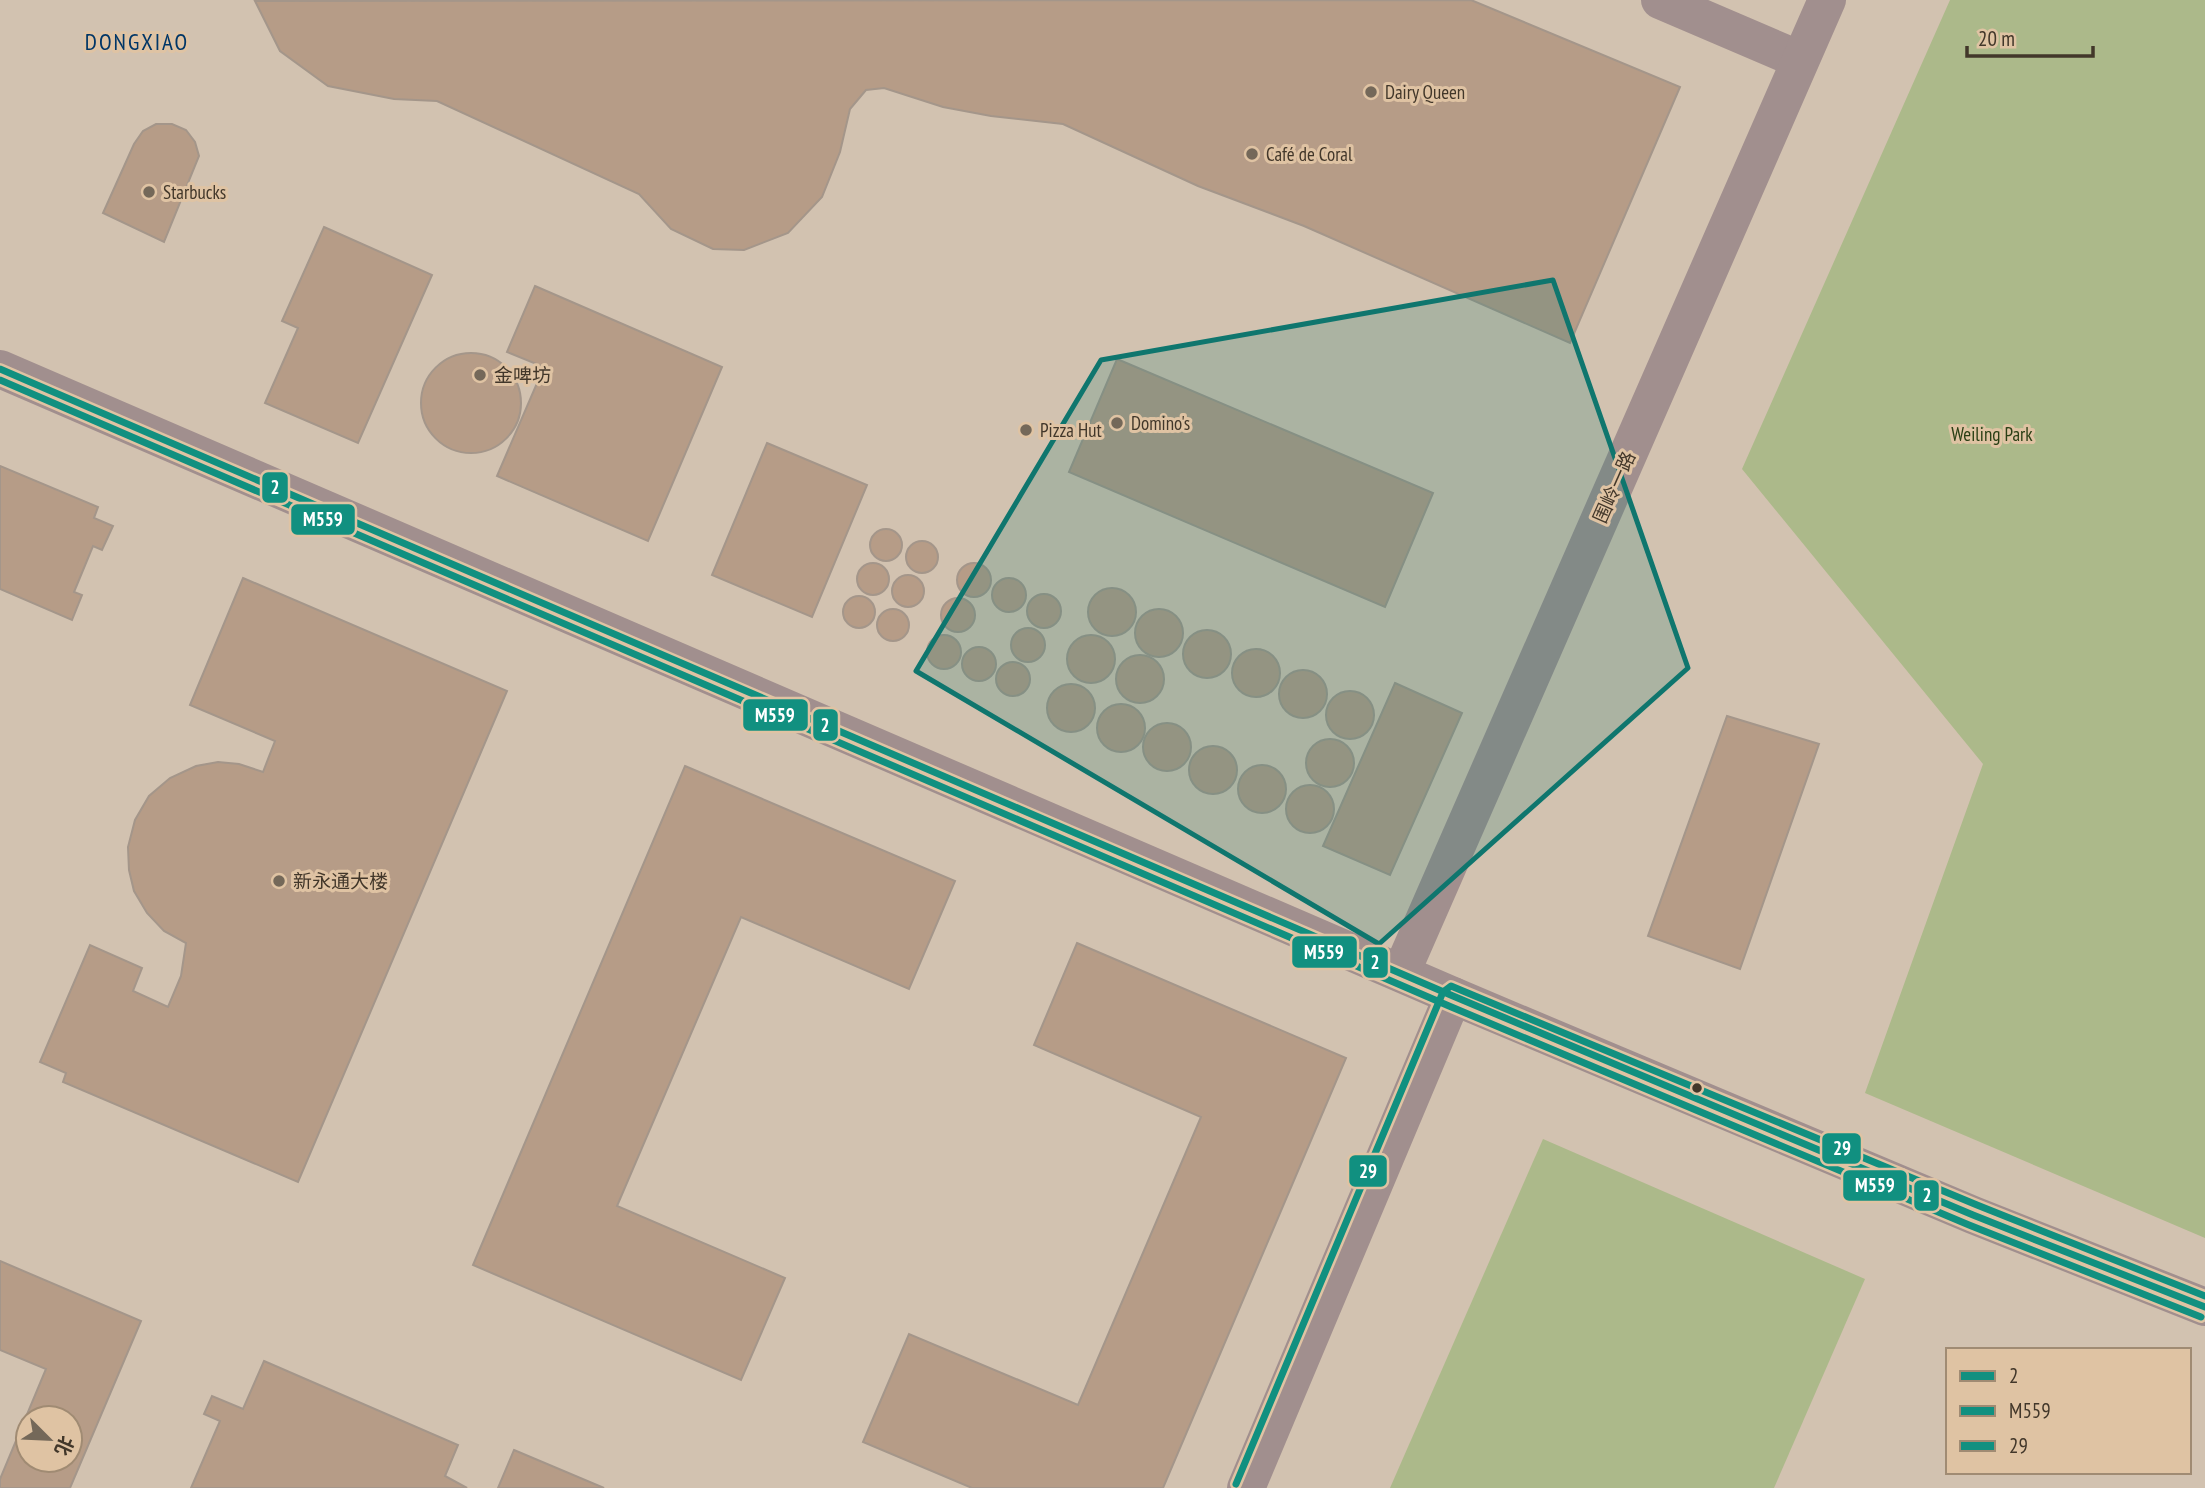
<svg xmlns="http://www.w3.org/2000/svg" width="2205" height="1488" viewBox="0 0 2205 1488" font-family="'PT Sans Narrow','Noto Sans SC',sans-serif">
<rect width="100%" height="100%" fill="#d2c2b0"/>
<g fill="#acb98a">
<path d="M1950,0h255v1238l-340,-145 118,-329 -241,-295z"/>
<path d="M1543,1139l322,140 -91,209h-384z"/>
</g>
<g fill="#b69c87" stroke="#a4968a" stroke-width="2" fill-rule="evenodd">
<path d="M1471,0l209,87 -110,256 -266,-117 -106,-40 -135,-62 -72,-8 -48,-9 -59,-19 -18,2 -16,19 -10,43 -18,45 -34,36 -44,17 -31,-1 -42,-20 -32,-35 -202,-93 -43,-2 -66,-13 -48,-35 -25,-50z"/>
<path d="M156,124h16l14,6 9,12 4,14 -35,86 -61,-29 31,-69 9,-13z"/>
<path d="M324,227l108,48 -74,168 -93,-40 33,-75 -16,-7z"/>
<path d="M535,286l187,81 -74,174 -151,-65 47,-109 -37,-15z"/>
<circle cx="471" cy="403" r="50"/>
<path d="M1117,359l316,134 -48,114 -316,-135z"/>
<path d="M767,443l100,42 -55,132 -100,-42z"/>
<path d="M0,466l98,41 -4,11 19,8 -11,24 -9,-4 -19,46 8,3 -10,25 -72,-31z"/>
<circle cx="886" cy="545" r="16"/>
<circle cx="922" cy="557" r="16"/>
<circle cx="974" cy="580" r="17"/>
<circle cx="873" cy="579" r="16"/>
<circle cx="908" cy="591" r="16"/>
<path d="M243,578l264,113 -209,491 -235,-100 3,-9 -26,-11 50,-117 52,23 -9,23 35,16 13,-31 5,-33 -22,-12 -17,-18 -13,-22 -5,-21 -1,-23 7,-27 14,-24 21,-18 26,-12 22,-4 21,2 24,8 12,-31 -85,-36z"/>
<circle cx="1009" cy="595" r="17"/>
<circle cx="1112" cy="612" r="24"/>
<circle cx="1044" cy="611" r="17"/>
<circle cx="859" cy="612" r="16"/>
<circle cx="958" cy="615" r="17"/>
<circle cx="893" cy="625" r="16"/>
<circle cx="1159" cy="633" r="24"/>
<circle cx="1028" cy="645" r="17"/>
<circle cx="1207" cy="654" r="24"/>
<circle cx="944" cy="652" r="17"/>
<circle cx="1091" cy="659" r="24"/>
<circle cx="979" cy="664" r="17"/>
<circle cx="1256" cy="673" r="24"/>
<circle cx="1140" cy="679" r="24"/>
<circle cx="1013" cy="679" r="17"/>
<circle cx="1303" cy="694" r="24"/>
<path d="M1395,683l67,30 -72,162 -67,-29z"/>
<circle cx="1071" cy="708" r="24"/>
<circle cx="1350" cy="715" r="24"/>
<circle cx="1121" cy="728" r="24"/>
<path d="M1727,716l92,28 -79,225 -92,-33z"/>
<circle cx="1167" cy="747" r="24"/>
<circle cx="1330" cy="763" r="24"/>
<circle cx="1213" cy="770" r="24"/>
<circle cx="1262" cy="789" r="24"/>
<path d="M685,766l270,115 -46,108 -168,-72 -124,289 168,72 -44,102 -268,-115z"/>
<circle cx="1310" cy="809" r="24"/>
<path d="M1077,943l269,115 -183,430h-191l-109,-46 46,-108 169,71 123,-288 -167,-72z"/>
<path d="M0,1261l141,60 -71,167h-70v-9l46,-110 -46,-19zM28,1418h42v42h-42z"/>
<path d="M264,1361l194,84 -13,31 22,12h-276l29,-67 -16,-7 8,-18 31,13z"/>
<path d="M514,1450l90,38h-106z"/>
</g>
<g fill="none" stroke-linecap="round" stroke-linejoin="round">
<g stroke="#a18f8e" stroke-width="38">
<path d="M1660,0l140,60"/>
<path d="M0,369l1453,627 520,219 232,92"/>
<path d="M1401,973l426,-973"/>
<path d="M1246,1488l207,-492"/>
</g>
<g stroke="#dfc3a3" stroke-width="12">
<path id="bus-1" d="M0,369l1453,627 520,219 232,92"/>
</g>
<g stroke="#dfc3a3" stroke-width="12">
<path id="bus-2" d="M0,380l1449,626 520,219 232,92"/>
</g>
<g stroke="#dfc3a3" stroke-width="12">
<path id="bus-3" d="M1236,1484l207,-492 8,-6 526,219 228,91"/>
</g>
<use href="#bus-1" stroke="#119080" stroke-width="7"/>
<use href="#bus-2" stroke="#119080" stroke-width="7"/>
<use href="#bus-3" stroke="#119080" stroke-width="7"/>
</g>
<path fill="#0f766e" fill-opacity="0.2" stroke="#0f766e" stroke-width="5" stroke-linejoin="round" d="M1553,280l135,388 -309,276 -463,-273 185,-311z"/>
<g fill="#746859" stroke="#dfc3a3" stroke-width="2.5">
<circle cx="1371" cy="92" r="7"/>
<circle cx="1252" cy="154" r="7"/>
<circle cx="149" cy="192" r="7"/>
<circle cx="480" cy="375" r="7"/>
<circle cx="1117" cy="423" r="7"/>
<circle cx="1026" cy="430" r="7"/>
<circle cx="279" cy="881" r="7"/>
</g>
<circle fill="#42372a" stroke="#dfc3a3" stroke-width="2.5" cx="1697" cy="1088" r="6"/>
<g text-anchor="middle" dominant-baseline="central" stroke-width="6" stroke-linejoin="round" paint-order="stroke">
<g font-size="19" fill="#42372a" stroke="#dfc3a3" text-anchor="start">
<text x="1385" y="92">Dairy Queen</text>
<text x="1266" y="154">Café de Coral</text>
<text x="163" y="192">Starbucks</text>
<text x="494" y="375">金啤坊</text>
<text x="1131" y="423">Domino's</text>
<text x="1040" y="430">Pizza Hut</text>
<text x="293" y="881">新永通大楼</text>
</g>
<g font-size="19" fill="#2a3f15" stroke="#dfc3a3">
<text x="1992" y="434">Weiling Park</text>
</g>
<g font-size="19" fill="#42372a" stroke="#dfc3a3">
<text transform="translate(1614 487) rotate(-66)">围岭一路</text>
</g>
<g font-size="23" letter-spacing="2" fill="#003667" stroke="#dfc3a3">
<text x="137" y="41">DONGXIAO</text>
</g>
</g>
<g stroke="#dfc3a3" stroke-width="2.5">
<rect x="261" y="471" width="28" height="33" rx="7" fill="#119080"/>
<rect x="290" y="503" width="66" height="33" rx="7" fill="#119080"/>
<rect x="742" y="698" width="67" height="34" rx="7" fill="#119080"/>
<rect x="812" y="708" width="27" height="34" rx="7" fill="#119080"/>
<rect x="1291" y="935" width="67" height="34" rx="7" fill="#119080"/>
<rect x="1362" y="946" width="27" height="33" rx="7" fill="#119080"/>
<rect x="1821" y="1132" width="41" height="33" rx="7" fill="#119080"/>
<rect x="1348" y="1154" width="40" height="34" rx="7" fill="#119080"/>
<rect x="1842" y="1169" width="66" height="33" rx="7" fill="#119080"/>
<rect x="1913" y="1179" width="27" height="33" rx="7" fill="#119080"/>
</g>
<g font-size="19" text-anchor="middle" font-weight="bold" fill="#fff">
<text x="275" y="494">2</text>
<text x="323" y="526">M559</text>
<text x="775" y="722">M559</text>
<text x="825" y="732">2</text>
<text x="1324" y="959">M559</text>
<text x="1375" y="969">2</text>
<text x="1842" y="1155">29</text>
<text x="1368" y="1178">29</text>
<text x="1875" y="1192">M559</text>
<text x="1927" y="1202">2</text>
</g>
<rect x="1946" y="1348" width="245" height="126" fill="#dfc3a3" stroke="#a08b73" stroke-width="2"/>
<rect x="1960" y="1371" width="35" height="10" fill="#119080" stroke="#a08b73" stroke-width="2"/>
<text x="2009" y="1383" font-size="21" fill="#42372a">2</text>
<rect x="1960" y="1406" width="35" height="10" fill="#119080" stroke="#a08b73" stroke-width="2"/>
<text x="2009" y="1418" font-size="21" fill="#42372a">M559</text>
<rect x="1960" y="1441" width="35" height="10" fill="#119080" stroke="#a08b73" stroke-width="2"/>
<text x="2009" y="1453" font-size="21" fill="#42372a">29</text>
<g transform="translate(49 1439) rotate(114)"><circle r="33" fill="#dfc3a3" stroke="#a08b73" stroke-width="2"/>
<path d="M0-5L12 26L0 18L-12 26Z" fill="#746859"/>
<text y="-10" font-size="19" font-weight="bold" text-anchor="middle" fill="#42372a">北</text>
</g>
<path d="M1967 46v10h126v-10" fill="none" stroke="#42372a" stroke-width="3.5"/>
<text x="1978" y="46" font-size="21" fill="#42372a" stroke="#dfc3a3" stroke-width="5" paint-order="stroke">20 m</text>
</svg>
